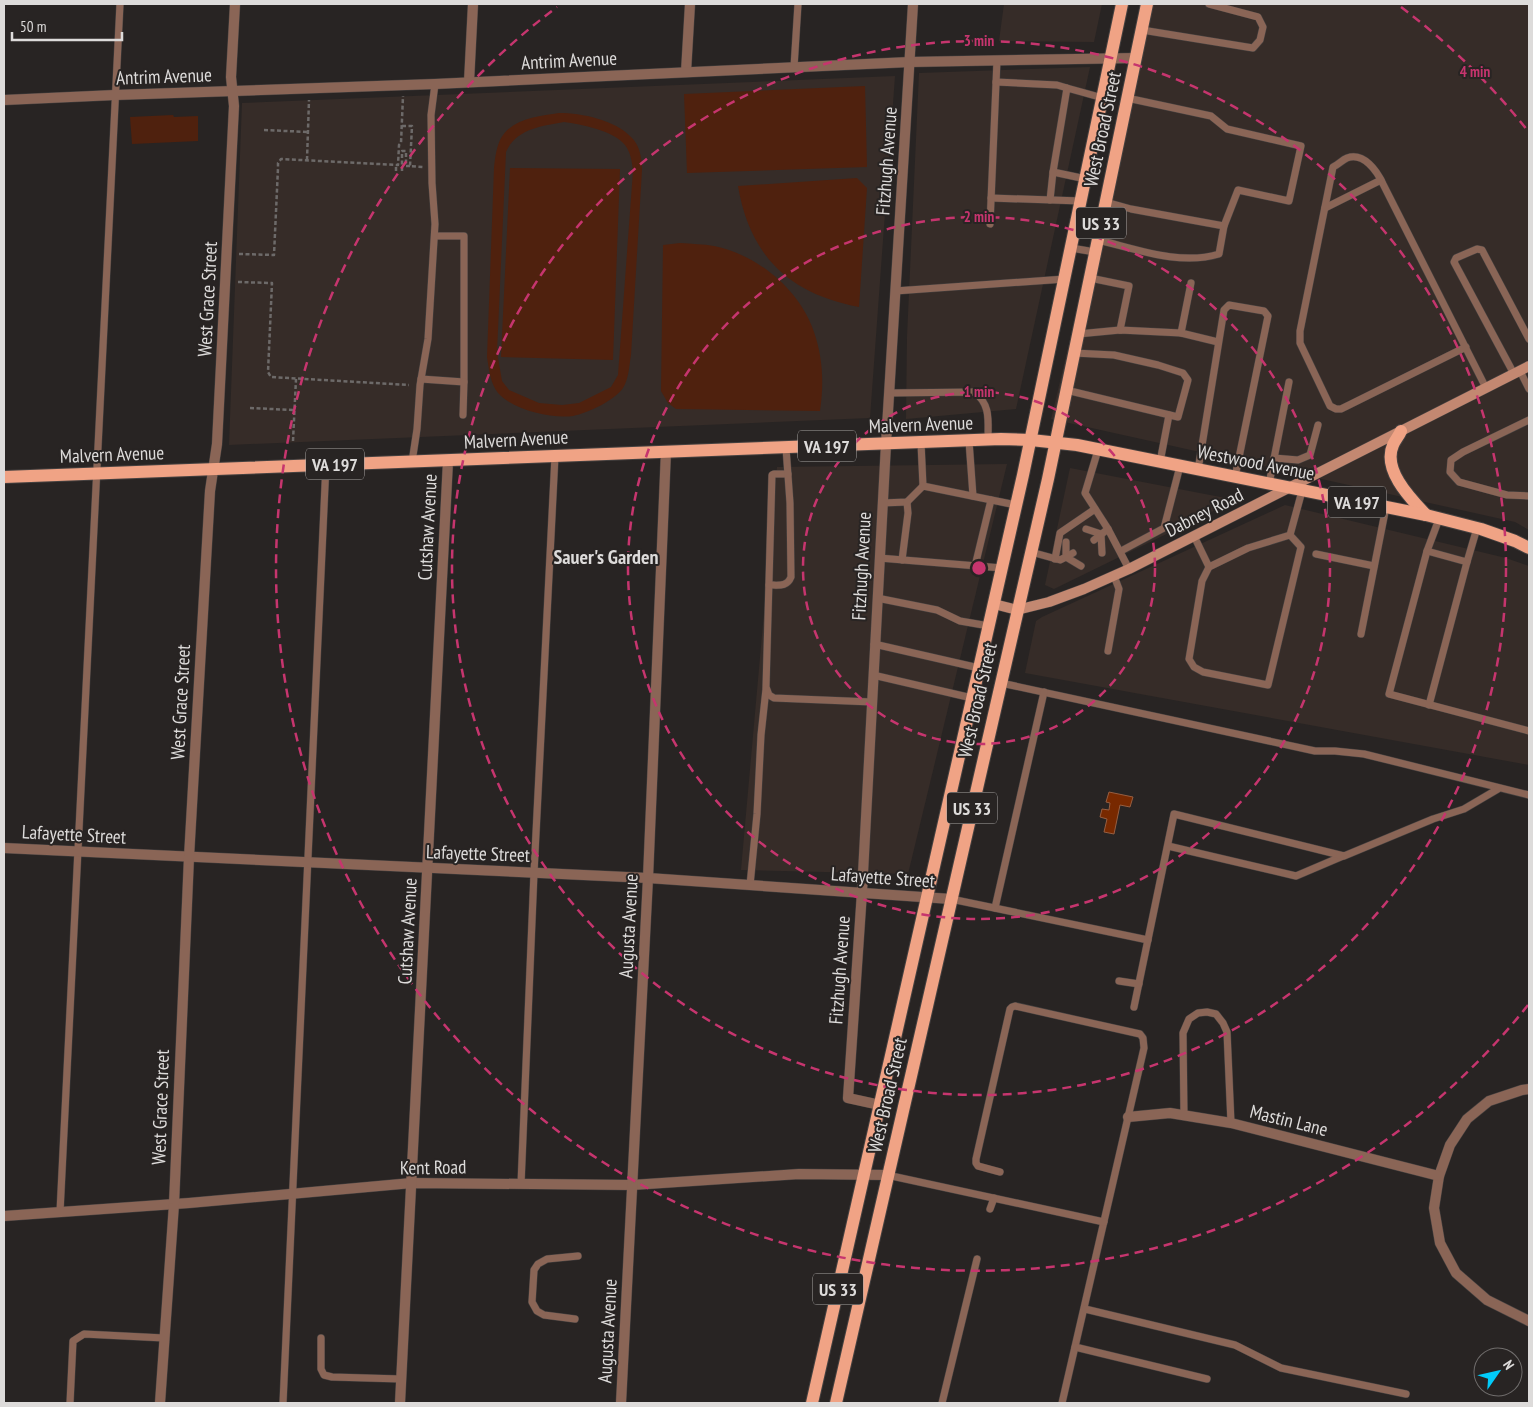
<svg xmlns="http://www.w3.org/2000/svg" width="1533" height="1407" viewBox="0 0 1533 1407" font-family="'PT Sans Narrow',sans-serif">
<rect width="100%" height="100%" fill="#282423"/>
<g fill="#362c28">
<path d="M1004,4h98l-8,38 -95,-1z"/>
<path d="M1150,4h379v526l-14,-8 -464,-103z"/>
<path d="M1090,67l-74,342 -110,10 1,-82 12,-264z"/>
<path d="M895,76l-25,342 -641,27 13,-342z"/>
<path d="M1007,464l-99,410 -167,-4 36,-403z"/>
<path d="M1070,468l166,32 -182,89 -9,-4z"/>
<path d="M1285,505l221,53 23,8v199l-504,-92 11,-52 6,-4z"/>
</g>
<g fill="#4f210e" fill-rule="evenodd">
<path d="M865,86l2,81 -180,6 -3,-79z"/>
<path d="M559,113c23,0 56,7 72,24 9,8 11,22 11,33l-11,185c-2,11 -2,23 -8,33 -8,12 -35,25 -50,28 -21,3 -60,-6 -75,-23 -8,-10 -9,-24 -11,-36l7,-189c1,-9 2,-19 6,-28 10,-21 38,-24 59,-27zM564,122c17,2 50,9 61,23 6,8 7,17 8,26l-15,204 -7,12 -32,16 -17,2 -23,-2 -30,-13 -7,-9 -5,-29 9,-200c10,-23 35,-26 58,-30z"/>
<path d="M173,115l1,2 24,-1v25l-66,3 -2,-27z"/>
<path d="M510,168l110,1 -7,191 -112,-3z"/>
<path d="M857,178l10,10 -8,119c-69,-13 -109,-50 -121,-121z"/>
<path d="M680,243c12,1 23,1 34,3 44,9 86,44 100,86 9,26 10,52 6,79l-144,-2 -8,-6 -7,-12 2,-146z"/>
</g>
<path fill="#782900" stroke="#965e41" d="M1109,792l24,5 -3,10 -10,-2 -6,29 -10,-2 3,-13 -7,-2 2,-8 7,1 1,-7 -4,-1z"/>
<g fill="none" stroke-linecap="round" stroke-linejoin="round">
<g stroke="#454140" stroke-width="8">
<g id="lane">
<path d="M1142,30l111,18 7,-8 3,-13 -5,-10 -49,-13"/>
<path d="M794,67l4,-63"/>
<path d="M996,82l61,3 10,3"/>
<path d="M1127,98l84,18 16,13 74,17 -12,55 -51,-11 -14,36"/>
<path d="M1086,179l-33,-7 14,-84 36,10"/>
<path d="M991,198l90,3"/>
<path d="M1050,200l3,-28"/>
<path d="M1325,208l56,-28"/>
<path d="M990,224l7,-164"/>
<path d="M1098,240c38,9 82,26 121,14l5,-28 -93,-17 -25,-7"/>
<path d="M1071,248l24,4"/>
<path d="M1090,278l39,8 -9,44"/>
<path d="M895,291l170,-12"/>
<path d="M1181,333l37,9"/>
<path d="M1078,334l42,-4 61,3 10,-50"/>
<path d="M1466,347l-125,62h-5l-6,-3 -30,-63v-12l33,-164c5,-2 9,-7 14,-9 17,-6 30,13 36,26l103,204"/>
<path d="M1520,371l9,18"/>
<path d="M1514,374l-60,-112 2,-4 21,-9 5,1 47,89"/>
<path d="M421,379l43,3v-146h-29"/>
<path d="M1066,390l112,27 10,-37 -5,-7 -25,-8 -44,-10 -40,-2"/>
<path d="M889,393l85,-1c17,12 14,29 14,48"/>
<path d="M463,415l1,-33"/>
<path d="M1529,420l-66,32 -12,8 -1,12 9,10 48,13 22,1"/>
<path d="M969,441l4,55"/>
<path d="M921,443l2,43"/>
<path d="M1098,450l-13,43 23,36"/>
<path d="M1274,458l24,2 12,-5 8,-30"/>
<path d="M412,462l5,-33 3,-44 8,-46 7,-115 -3,-41 -1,-68 4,-31"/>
<path d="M1160,462l9,-47"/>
<path d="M1198,470l26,-160 5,-5 35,6 4,5 -33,161"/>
<path d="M788,474h-14l-2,1 -6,212 3,8 5,3 98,4"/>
<path d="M1269,484l20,-102"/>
<path d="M882,503l25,-1 16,-16 93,19"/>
<path d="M1439,519l-12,32 -38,143 140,37"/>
<path d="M1086,529l15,5 1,19"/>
<path d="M1290,535l11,12 -33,138 -65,-13 -9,-5 -5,-8 13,-78 7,-14 39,-19 42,-13 12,-44"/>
<path d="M1194,536l15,31"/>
<path d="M1094,540l14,-11 21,40"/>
<path d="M1121,551l43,-23 16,-62"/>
<path d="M1427,551l40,11 10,-34"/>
<path d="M1031,552l29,8 6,-3v-15"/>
<path d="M1073,553l-7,4 15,9"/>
<path d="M1316,554l58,12"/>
<path d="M879,558l123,10"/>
<path d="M1055,559l5,-26 35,-24"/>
<path d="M902,560l6,-47 -1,-11"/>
<path d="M975,566l16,-66"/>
<path d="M769,585c10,0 18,2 22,-8l-1,-74 -4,-55"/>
<path d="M877,598l60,12 23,11 29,5"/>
<path d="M1361,634l25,-127"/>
<path d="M874,644l105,24"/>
<path d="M1108,651l11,-62 -5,-13"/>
<path d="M873,675l99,23"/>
<path d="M1001,683l314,68h20l29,3 165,41"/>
<path d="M1429,705l38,-143"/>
<path d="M1168,846l128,30 47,-20"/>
<path d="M750,885l7,-71 4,-79 5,-46"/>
<path d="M951,899l197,41"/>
<path d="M995,908l49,-216"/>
<path d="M1119,981l20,3"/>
<path d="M1134,1007l40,-193 170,42 89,-37 31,-10 34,-20"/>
<path d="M1184,1116l-1,-83 6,-14 9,-6 9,-1 9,2 7,9 4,9 4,91"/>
<path d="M1000,1172l-22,-6 -2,-3v-4l34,-150 2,-2 3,-1 125,28 3,4 1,10 -82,355"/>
<path d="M887,1175l217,47"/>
<path d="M521,1184l13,-311 21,-417"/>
<path d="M990,1209l4,-11"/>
<path d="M60,1212l60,-1208"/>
<path d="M1085,1309l150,36 46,23 125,26"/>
<path d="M575,1319l-31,-4 -7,-4 -5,-9 2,-32 4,-6 9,-5 31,-3"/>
<path d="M321,1338v31l3,6 8,2 69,2"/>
<path d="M1075,1347l132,32"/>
<path d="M70,1403l3,-62 11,-7 80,4"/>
<path d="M283,1403l43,-939"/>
<path d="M942,1403l35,-144"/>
</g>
</g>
<g stroke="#454140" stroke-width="11">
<g id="street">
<path d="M686,72l4,-68"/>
<path d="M469,82l4,-78"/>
<path d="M4,100l111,-5 320,-11 475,-22 226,-4"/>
<path d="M4,848l644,30 303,21"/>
<path d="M1529,1089l-7,1 -33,11 -22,18 -17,26 -11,31 -5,32 6,35 16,30 31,27 42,21"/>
<path d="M880,1105l-32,-7 14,-206 24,-448 27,-440"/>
<path d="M1128,1117l42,-4 61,10 208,53"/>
<path d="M4,1216l185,-13 223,-20 220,2 167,-11 88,1"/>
<path d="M160,1403l14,-199 15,-347 21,-366 7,-47 17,-338 -3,-29 4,-73"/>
<path d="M400,1403l48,-942"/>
<path d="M621,1403l27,-525 18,-427"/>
</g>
</g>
<g stroke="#454140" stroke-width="11">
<path id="secondary" d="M994,604l23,6 32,-8 35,-13 45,-20 400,-203"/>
</g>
<g stroke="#454140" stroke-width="14">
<g id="primary">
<path d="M1401,431c-2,5 -6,9 -8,14 -11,25 18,54 33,70"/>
<path d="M4,477l997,-38 30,1 46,5 349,70 55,14 34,12 14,7"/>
<path d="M812,1403l211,-928 99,-471"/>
<path d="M836,1403l212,-924 99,-475"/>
</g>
</g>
<g stroke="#6d6a69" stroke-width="2.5" stroke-dasharray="4 2.5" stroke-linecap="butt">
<path d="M402,126h10l-2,40 13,1"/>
<path d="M264,130l44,2"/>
<path d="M307,160l2,-60"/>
<path d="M396,171v-6"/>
<path d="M402,171v-20h4v15h4"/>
<path d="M239,254l35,1 4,-87v-5l3,-4 117,6 1,-20 2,-2 2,-47"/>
<path d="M238,282l34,1 -4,89 3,5 138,8"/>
<path d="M250,408l43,2"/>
<path d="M293,441l3,-62"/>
</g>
<use href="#lane" stroke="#8a6556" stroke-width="7"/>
<use href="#street" stroke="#8a6556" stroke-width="10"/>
<use href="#secondary" stroke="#c38871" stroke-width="10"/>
<use href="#primary" stroke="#f0a385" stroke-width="12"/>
</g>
<g fill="none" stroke="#c6356e" stroke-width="2.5" stroke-dasharray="9 6">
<circle cx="979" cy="568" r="176"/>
<circle cx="979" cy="568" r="351"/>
<circle cx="979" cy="568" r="527"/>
<path d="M1528 1005A702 702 0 1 1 557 7M1401 7A702 702 0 0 1 1528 131"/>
</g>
<g text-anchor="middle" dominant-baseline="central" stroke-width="4" stroke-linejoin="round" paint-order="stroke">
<g fill="#282423" stroke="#a7a4a3" stroke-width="1">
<rect x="1076" y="207.5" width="50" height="31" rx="4"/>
<rect x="798" y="430.5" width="58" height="31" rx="4"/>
<rect x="306" y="448.5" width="58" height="31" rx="4"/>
<rect x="1328" y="486.5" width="58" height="31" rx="4"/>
<rect x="947" y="792.5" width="50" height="31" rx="4"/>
<rect x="813" y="1273.5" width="50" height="31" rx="4"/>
</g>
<g font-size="18" font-weight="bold" fill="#dddbda">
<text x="1101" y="223">US 33</text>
<text x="827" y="446">VA 197</text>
<text x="335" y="464">VA 197</text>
<text x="1357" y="502">VA 197</text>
<text x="972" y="808">US 33</text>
<text x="838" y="1289">US 33</text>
</g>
<g font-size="19" fill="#dddbda" stroke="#282423">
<text transform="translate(569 60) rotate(-3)">Antrim Avenue</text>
<text transform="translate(164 76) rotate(-2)">Antrim Avenue</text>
<text transform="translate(1102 129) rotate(-78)">West Broad Street</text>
<text transform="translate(886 161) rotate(-86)">Fitzhugh Avenue</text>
<text transform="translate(207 299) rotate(-87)">West Grace Street</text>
<text transform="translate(921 424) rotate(-2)">Malvern Avenue</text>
<text transform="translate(516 439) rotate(-3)">Malvern Avenue</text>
<text transform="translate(112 454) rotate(-2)">Malvern Avenue</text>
<text transform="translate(1256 462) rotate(11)">Westwood Avenue</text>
<text transform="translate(1204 512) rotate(-27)">Dabney Road</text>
<text transform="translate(427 527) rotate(-87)">Cutshaw Avenue</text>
<text transform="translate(861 566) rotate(-87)">Fitzhugh Avenue</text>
<text transform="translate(977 700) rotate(-77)">West Broad Street</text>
<text transform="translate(180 702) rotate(-87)">West Grace Street</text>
<text transform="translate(74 834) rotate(3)">Lafayette Street</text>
<text transform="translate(478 853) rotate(2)">Lafayette Street</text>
<text transform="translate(883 877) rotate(4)">Lafayette Street</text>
<text transform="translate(628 926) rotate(-87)">Augusta Avenue</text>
<text transform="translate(407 931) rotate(-87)">Cutshaw Avenue</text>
<text transform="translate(839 970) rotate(-86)">Fitzhugh Avenue</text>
<text transform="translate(887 1095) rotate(-77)">West Broad Street</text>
<text transform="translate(160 1107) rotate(-88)">West Grace Street</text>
<text transform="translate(1289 1120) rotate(14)">Mastin Lane</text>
<text transform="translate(433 1167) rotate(-1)">Kent Road</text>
<text transform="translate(607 1331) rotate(-87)">Augusta Avenue</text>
</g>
<g font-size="20" font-weight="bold" fill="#dddbda" stroke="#282423">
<text x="606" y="557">Sauer's Garden</text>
</g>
</g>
<circle cx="979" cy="568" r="8" fill="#c6356e" stroke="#282423" stroke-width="2.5"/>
<g font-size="15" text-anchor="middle" font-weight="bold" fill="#c6356e" stroke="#282423" stroke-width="4" stroke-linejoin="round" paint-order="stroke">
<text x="979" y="46">3 min</text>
<text x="1475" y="77">4 min</text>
<text x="979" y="222">2 min</text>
<text x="979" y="397">1 min</text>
</g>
<rect width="1533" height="1407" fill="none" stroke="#dddbda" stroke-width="10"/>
<g transform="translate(1498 1372) rotate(56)"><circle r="24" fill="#282423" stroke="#706d6c"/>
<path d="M0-4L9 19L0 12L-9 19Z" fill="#02cbf9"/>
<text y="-8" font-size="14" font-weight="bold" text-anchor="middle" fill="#dddbda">N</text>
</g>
<path d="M12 32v8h110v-8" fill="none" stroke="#dddbda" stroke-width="2.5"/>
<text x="20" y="32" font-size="15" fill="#dddbda" stroke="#282423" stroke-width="4" paint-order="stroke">50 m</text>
</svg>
